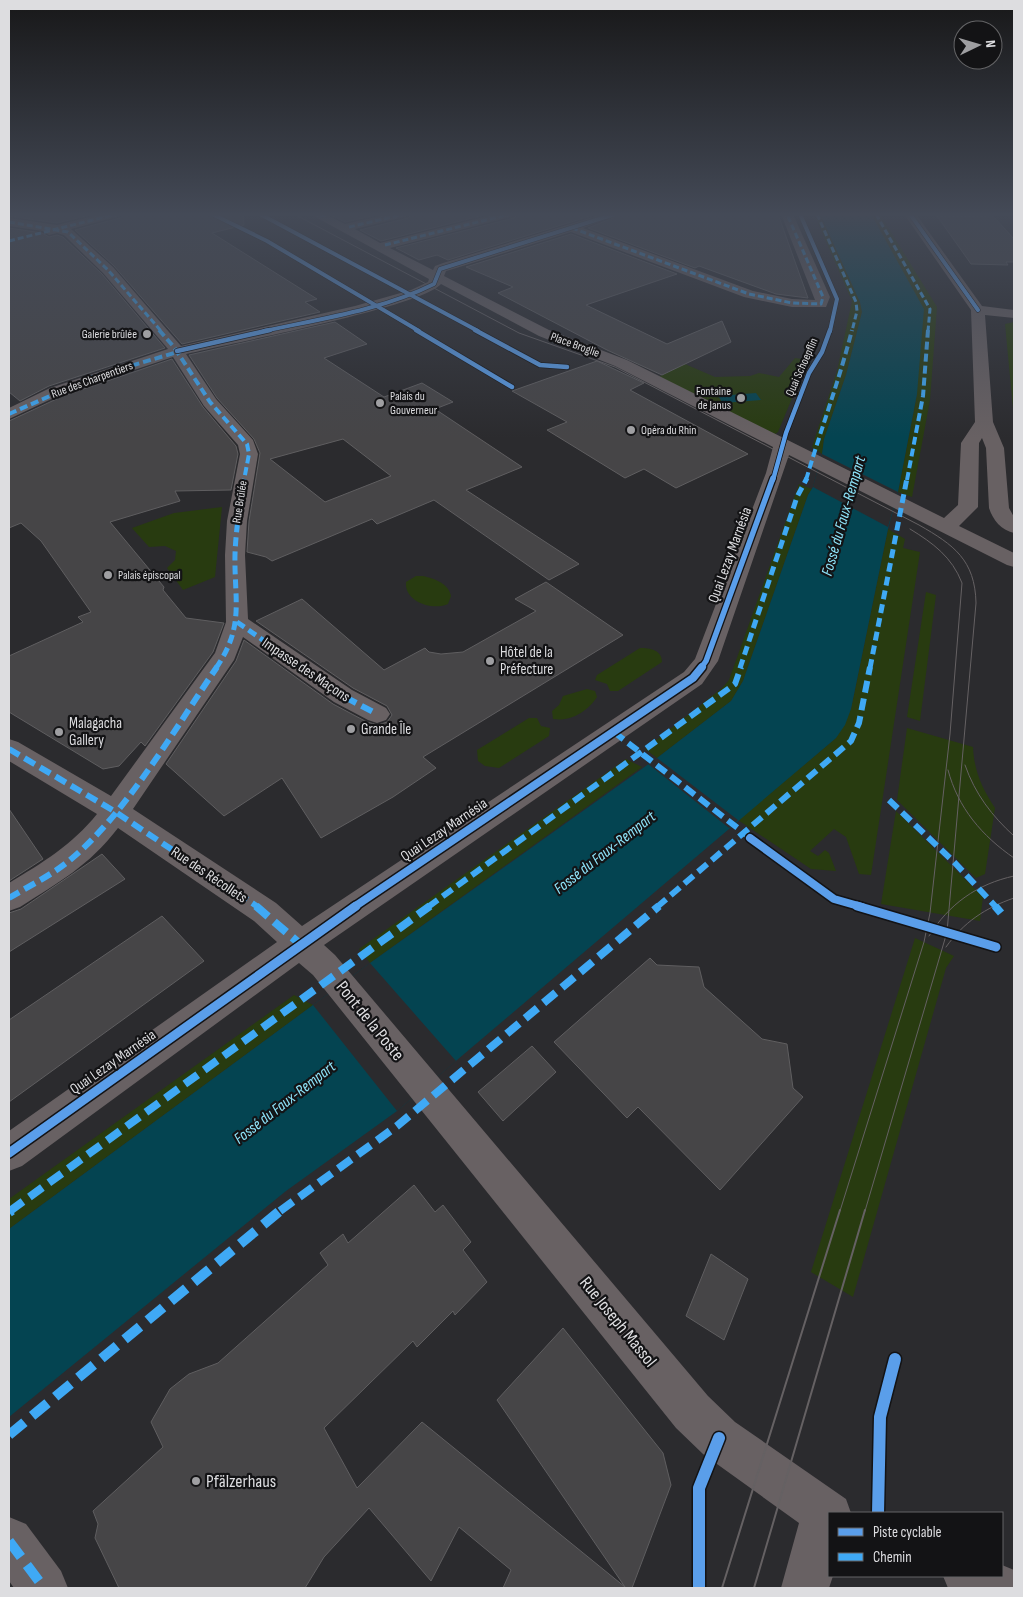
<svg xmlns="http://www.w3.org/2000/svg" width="1023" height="1597" viewBox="0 0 1023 1597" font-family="'Sofia Sans Condensed',sans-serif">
<rect width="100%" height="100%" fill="#2b2b2e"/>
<g fill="#283b10">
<path d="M814,214h6l40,88 2,10 -16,63 -22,64 -2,15 -10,-7 25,-76 15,-70z"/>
<path d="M871,214h9l57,93 -7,93 -18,97 -14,-5 19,-98z"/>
<path d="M1014,322v97l-9,-95z"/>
<path d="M815,343l-37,89 -3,2 -117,-57 27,-13 30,13 35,-1 9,-3 20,4 16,-19 7,1z"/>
<path d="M799,484l13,5 -4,6 -65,186 -12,20 -74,57 -12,-9 77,-61 7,-8z"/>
<path d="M222,507l-7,70 -32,13 -16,-22 8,-8 1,-9 -11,-5 -16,1 -17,-19 42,-15z"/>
<path d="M888,529l17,10 -2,9 17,4 -49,323 -12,-1 -13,-37 -12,-8 -24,22 8,5 7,-6 4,3 7,18 -25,-2 -73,-49 98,-82 15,-29z"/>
<path d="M423,576c12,3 25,7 28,20l-3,8c-15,7 -44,-2 -42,-22l10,-6z"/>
<path d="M926,592l10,3 -16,126 -13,-4z"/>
<path d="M640,648c10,0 22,2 22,14l-44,29h-8l-3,-7 -12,-4 2,-5z"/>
<path d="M587,689l8,2 2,6c-9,14 -26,25 -44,22l-1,-8 7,-6 4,-9z"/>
<path d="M529,718h8l4,8 9,2 -1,8 -50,32 -14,-2 -7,-5 -1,-11z"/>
<path d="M907,728l66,19c1,24 9,41 22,61l-10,66 -9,4 -79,-78z"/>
<path d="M626,759l16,8 -272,196 -11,-14z"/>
<path d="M896,811l87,86 -3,24 -99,-17z"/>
<path d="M915,938l39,18 -8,12 -93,329 -42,-25z"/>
<path d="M294,995l19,10 -304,224v-30z"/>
</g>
<g fill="#044451">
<path d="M820,214h51l53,95 -7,85 -19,98 -10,37 -37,180 -6,16 -9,13 -439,373 -111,80 -277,226v-188l361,-266 287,-205 74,-57 12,-20 65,-186 5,-8 9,-33 2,-15 22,-64 16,-63 -2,-10z"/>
<path d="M756,393l5,7 -38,3 -5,-7z"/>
</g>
<g fill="#2b2b2e">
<path d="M822,454l76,38 -10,35 -75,-40z"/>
<path d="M657,758l81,62 -9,8 -81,-64z"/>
<path d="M370,963l86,98 -59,50 -84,-106z"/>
</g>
<g fill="#464547" stroke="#5f5e60" fill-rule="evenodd">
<path d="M9,214h85l-37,9 -48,-7z"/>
<path d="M124,214h119l1,11 -32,8 105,66 -12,3 15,10 -138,32 -68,-78 -39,-36 45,-12z"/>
<path d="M329,214h52l-36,8z"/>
<path d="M412,214h76l-107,27 -21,-11 48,-12z"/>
<path d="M518,214h79l-149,46 -11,-5 -18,5 -23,-12 118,-30z"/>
<path d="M623,214h155l30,84 -32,-4 -77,-28 -4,2 -107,-40z"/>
<path d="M937,216l57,1 20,22v23h-8l2,3 -37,-1z"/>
<path d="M9,228l33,5 7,4 8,-2 6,2 39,37 63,74 -116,38 -29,15 -11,-9z"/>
<path d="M571,234l106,40 -91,31 81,39 55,-23 9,21 -69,33 -55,-25 -109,-57 15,-6 -47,-20z"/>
<path d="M335,322l32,22 -43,14 60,39 38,-14 31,19 -18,7 87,58 -56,23 113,74 -30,16 -115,-80 -57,24 -5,-5 -100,42 -6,-4 -19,-5 2,-31 11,-68 -6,-14 -37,-41 -28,-43zM343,439l48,37 -66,26 -55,-43z"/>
<path d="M172,359l31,48 33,39 2,8 -7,36 -56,1 5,10 -70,21 54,65 -1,3 23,28 38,5 -11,29 -68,94 -4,-4 -22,24 -16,3 -94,-57v-56l74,-34 -5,-5 13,-5 -50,-71 -20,-18 -12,5v-107l54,-25z"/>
<path d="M597,361l47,22 -14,7 118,64 -72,34 -32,-19 -19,9 -78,-48 20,-8 -55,-31z"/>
<path d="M546,582l77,53 -200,122 13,11 -43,29 -72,41 -39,-60 -58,38 -58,-52 70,-103 8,-21 89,64 34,18 11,3 9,-3 5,-7 -5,-9 -34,-18 -97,-67 46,-22 82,71 41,-22 4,4 12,2 22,-2 73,-41 -21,-12z"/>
<path d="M9,809l34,50 -34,22z"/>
<path d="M102,854l23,25 -116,73v-39l12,-4z"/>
<path d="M162,916l42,45 -195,141v-82z"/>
<path d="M650,958l7,7 42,2 5,20 58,52 25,5 6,44 10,9 -83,93 -82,-83 -11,11 -73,-76z"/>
<path d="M532,1046l24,26 -53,49 -25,-29z"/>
<path d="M414,1185l21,27 8,-7 28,37 -8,8 24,32 -32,33 -2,-4 -36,36 -4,-6 -89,87 33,60 65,-66 203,165 -128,-187 66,-72 100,125 8,32 -39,103h-129l8,-18 -52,-43 -28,54 -62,-73 -45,49 -19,31h-186l-24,-50 3,-14 -5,-13 70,-64 -12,-25 19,-33 19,-15 29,-11 110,-98 -8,-12 23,-19 5,9z"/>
<path d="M711,1254l37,25 -24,61 -38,-24z"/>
</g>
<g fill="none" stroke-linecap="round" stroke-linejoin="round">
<g fill="#686163" fill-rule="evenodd">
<path d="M102,214h20l-2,2 -49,13 42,38 68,79 174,-40 56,-16 17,-8 1,-3 -119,-65h15l20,10 44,-10h21l-2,2 -53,13 25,14 116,-29h20l-2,2 -124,32 43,22 2,-4 8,-3 160,-49h18l-38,14 170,63 39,8 23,1 -34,-86h12l37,83 -4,10h-34l-48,-10 -173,-65 -118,37 -7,2 -2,5 105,54 78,30 317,158 14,-13 3,-62 14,-21 -4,-112 -67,-96h12l66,92 32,4v8l-29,-3 8,107 11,26 5,60 5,9v16c-13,-3 -21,-13 -25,-25l-3,-60 -4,-10 -3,5 -1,64 -19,19 55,27v14l-7,-2 -218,-110 -71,206 -16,23 -378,261 11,10 373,441 27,26 111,77 5,14h-22v63h4l-4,12h-48l18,-65 -96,-69 -27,-26 -363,-453 -14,-12 -277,203 -13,5v-40l268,-189 -23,-21 -136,-93c-29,38 -59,54 -98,79l-11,4v-28c33,-20 63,-38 88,-69l-88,-53v-22l9,3 93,54 104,-143 11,-31 -1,-67 2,-34 13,-67 -2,-9 -34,-39 -31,-49 -111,37 -53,25v-11l41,-20 118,-39 -65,-76 -39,-38 -7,-2 -8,2 -6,-4 -34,-5v-8l48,7zM441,284l98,52 76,30 158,81 -7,26 -71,186 -11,13 -382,254 -26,-23 -143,-94 101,-149 9,-23 91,65 34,18 9,3 9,-3 4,-6 -4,-6 -34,-18 -104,-71 -3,-64 2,-34 11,-67 -5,-14 -37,-41 -30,-45c40,-10 236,-47 255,-70z"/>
<path d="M9,1517l17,7 35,47 7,17h-54l-5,-7z"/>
<path d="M1002,1565l12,5v18h-66l-5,-12h59z"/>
</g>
<g stroke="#656163" stroke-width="1">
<path d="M294,214l225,119 96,34 304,158c35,20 56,35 57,78l-29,329 -82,279"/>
<path d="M965,765c10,29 27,51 49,71"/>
<path d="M948,770c10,38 34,66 66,88"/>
<path d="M929,936c20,-32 48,-52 85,-60"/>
<path d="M946,947c18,-25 39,-39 68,-49"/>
<path d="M840,1211l84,-269 6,-29 20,-179 12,-151c-10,-26 -29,-40 -52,-54"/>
</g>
<g stroke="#656163" stroke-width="2">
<path d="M722,1588l118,-378"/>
<path d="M754,1588l111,-378"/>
</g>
<g stroke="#3fa9f5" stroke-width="3" stroke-dasharray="6 3" stroke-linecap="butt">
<path d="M817,214l39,88 1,9 -5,20"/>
<path d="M876,214l54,95 -2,22"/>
<path d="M320,216l11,-2"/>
<path d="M9,222l59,10 40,38 53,61"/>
<path d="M349,227l55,-13"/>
<path d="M572,228l177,66 43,9 29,1 2,-7 -36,-83"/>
<path d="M9,241l107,-27"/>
<path d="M385,245l125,-31"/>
</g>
<g stroke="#3fa9f5" stroke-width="4" stroke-dasharray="8 4" stroke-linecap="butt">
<path d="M159,330l15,17 36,55 37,42 2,10 -5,26"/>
<path d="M9,414l84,-37 88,-26"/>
<path d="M806,480c15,-51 33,-99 46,-150"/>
<path d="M907,480l16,-84 5,-66"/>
</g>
<g stroke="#3fa9f5" stroke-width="5" stroke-dasharray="9 5" stroke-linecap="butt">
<path d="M237,622l66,46"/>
<path d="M216,668c29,-42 18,-68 19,-114 1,-26 5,-50 10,-76"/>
<path d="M740,668l57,-171 10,-19"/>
<path d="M870,668l37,-190"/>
</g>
<g stroke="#3fa9f5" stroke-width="6" stroke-dasharray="12 6" stroke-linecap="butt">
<path d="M301,667l42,29 34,18"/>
<path d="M614,732l134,104"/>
<path d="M9,749l105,62 144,96"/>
<path d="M889,800l66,63 41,44"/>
<path d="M9,898c20,-12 43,-23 61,-38 56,-46 106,-133 147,-193"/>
<path d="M428,907l307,-223 6,-17"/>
<path d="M657,907l194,-166 8,-18 11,-56"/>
</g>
<g stroke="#3fa9f5" stroke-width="8" stroke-dasharray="16 8" stroke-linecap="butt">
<path d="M256,906l44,38"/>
<path d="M995,906l6,7"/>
<path d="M10,1211l420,-305"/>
<path d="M280,1211l117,-85 262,-220"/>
</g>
<g stroke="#3fa9f5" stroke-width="10" stroke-dasharray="20 10" stroke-linecap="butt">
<path d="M9,1212l3,-2"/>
<path d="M9,1435l272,-225"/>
<path d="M9,1541l35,47"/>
</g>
<g stroke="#131315" stroke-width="5">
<g id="cycleway-far5">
<path d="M212,214l55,27 152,90"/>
<path d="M260,214l218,117"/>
<path d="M800,214l37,85 -7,32"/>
<path d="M910,214l68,96"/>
<path d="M264,331c56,-12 118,-21 170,-47l6,-15 175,-55"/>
</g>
</g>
<g stroke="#131315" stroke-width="6">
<g id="cycleway-far4">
<path d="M416,330l96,57"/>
<path d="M475,330l65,35 27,2"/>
<path d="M177,351l93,-21"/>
<path d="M773,480l13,-47 23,-60 13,-21 8,-22"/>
</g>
</g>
<g stroke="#131315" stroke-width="8">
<path id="cycleway-far3" d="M701,668l5,-7 67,-183"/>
</g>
<g stroke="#131315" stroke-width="11">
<g id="cycleway-far2">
<path d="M750,838l84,61 28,8"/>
<path d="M354,907l339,-229 9,-11"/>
</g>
</g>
<g stroke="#131315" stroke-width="12">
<g id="cycleway-far1">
<path d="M857,906l139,41"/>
<path d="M9,1153l347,-247"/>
</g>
</g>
<g stroke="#131315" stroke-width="15">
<g id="cycleway">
<path d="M878,1513l2,-96 15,-58"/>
<path d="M699,1588v-100l20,-50"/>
</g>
</g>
<use href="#cycleway-far5" stroke="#5a9eea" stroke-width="4"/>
<use href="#cycleway-far4" stroke="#5a9eea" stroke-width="4.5"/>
<use href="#cycleway-far3" stroke="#5a9eea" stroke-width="5.5"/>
<use href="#cycleway-far2" stroke="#5a9eea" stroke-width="8"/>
<use href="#cycleway-far1" stroke="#5a9eea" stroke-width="9"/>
<use href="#cycleway" stroke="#5a9eea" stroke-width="12"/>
</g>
<linearGradient id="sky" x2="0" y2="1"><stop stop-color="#181819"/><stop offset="0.49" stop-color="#444a57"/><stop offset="1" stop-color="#444a57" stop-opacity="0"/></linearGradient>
<rect width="1023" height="438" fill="url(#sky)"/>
<g fill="#9f9fa2" stroke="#131315" stroke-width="2">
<circle cx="147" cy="334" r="5"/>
<circle cx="741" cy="398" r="5"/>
<circle cx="380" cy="403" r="5"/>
<circle cx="631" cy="430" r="5"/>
<circle cx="108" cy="575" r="5"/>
<circle cx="490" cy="661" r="5"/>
<circle cx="351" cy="729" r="5"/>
<circle cx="59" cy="732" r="5"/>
<circle cx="196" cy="1481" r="5"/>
</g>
<g text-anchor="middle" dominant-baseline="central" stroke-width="4.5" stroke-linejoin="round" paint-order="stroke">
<g font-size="12" fill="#dddde0" stroke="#131315" text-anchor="start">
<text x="137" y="334" text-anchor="end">Galerie brûlée</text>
<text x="731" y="391" text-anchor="end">Fontaine<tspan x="731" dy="14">de Janus</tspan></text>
<text x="390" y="396">Palais du<tspan x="390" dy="14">Gouverneur</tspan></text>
<text x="641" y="430">Opéra du Rhin</text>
<text x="118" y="575">Palais épiscopal</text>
</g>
<g font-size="12" fill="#dddde0" stroke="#131315">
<text transform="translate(575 345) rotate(20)">Place Broglie</text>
<text transform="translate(802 367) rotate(-66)">Quai Schoepflin</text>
<text transform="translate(92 380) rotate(-20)">Rue des Charpentiers</text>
<text transform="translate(240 502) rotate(-81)">Rue Brûlée</text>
</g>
<g font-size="15" fill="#dddde0" stroke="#131315">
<text transform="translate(730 555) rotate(-70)">Quai Lezay Marnésia</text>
<text transform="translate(306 670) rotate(34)">Impasse des Maçons</text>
<text transform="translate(444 830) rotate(-34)">Quai Lezay Marnésia</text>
<text transform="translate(209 875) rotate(34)">Rue des Récollets</text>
<text transform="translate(113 1062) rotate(-35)">Quai Lezay Marnésia</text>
</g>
<g font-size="15" fill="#dddde0" stroke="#131315" text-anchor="start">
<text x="500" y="652">Hôtel de la<tspan x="500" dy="17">Préfecture</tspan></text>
<text x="69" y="723">Malagacha<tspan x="69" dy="17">Gallery</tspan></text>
<text x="361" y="729">Grande Île</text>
</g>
<g font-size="16" font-style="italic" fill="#8fe6fc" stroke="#131315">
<text transform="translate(844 516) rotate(-74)">Fossé du Faux-Rempart</text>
<text transform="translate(605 853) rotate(-38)">Fossé du Faux-Rempart</text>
<text transform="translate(285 1103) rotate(-38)">Fossé du Faux-Rempart</text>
</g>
<g font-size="18" fill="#dddde0" stroke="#131315">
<text transform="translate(370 1021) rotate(51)">Pont de la Poste</text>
<text transform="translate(618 1322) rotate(51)">Rue Joseph Massol</text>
</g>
<g font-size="18" fill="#dddde0" stroke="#131315" text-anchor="start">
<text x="206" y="1481">Pfälzerhaus</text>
</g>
</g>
<rect width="1023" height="1597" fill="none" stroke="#dddde0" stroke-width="20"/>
<rect x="828" y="1512" width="175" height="65" fill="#131315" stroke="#646466"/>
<rect x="838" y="1528" width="25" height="8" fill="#5a9eea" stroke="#646466"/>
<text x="873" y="1537" font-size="15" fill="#dddde0">Piste cyclable</text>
<rect x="838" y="1553" width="25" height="8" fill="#3fa9f5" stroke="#646466"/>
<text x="873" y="1562" font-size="15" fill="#dddde0">Chemin</text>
<g transform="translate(978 45) rotate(85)"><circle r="24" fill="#131315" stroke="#646466"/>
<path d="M0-4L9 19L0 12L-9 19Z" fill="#9f9fa2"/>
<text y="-8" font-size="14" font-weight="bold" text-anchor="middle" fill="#dddde0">N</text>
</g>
</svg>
